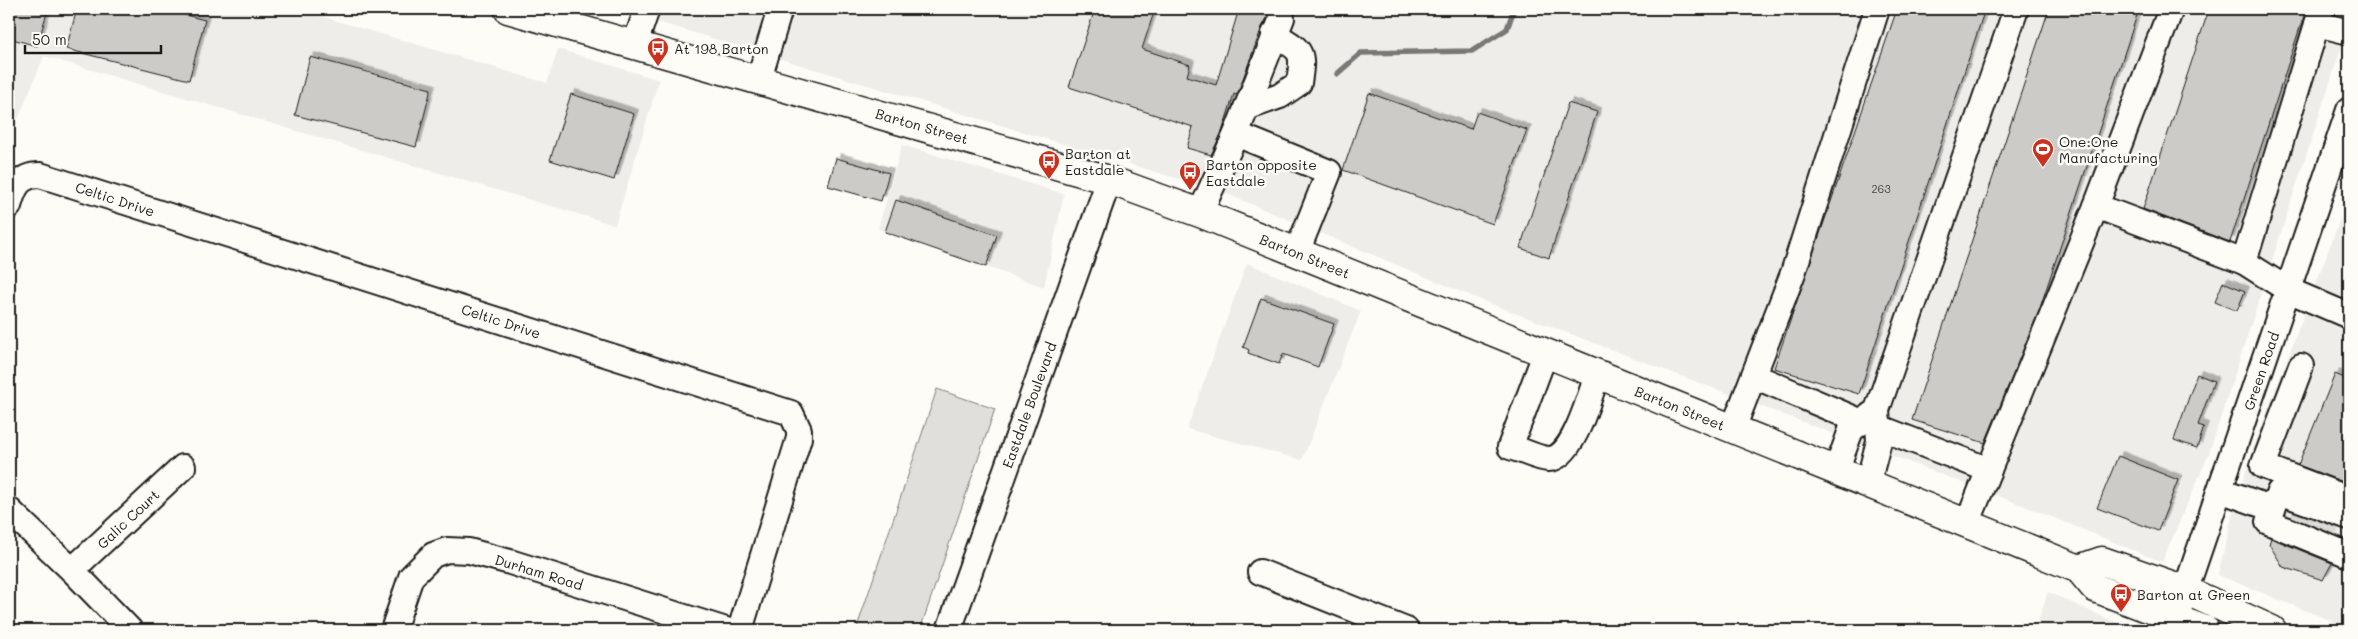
<svg xmlns="http://www.w3.org/2000/svg" width="2358" height="639" viewBox="0 0 2358 639" font-family="Mali,sans-serif">
<defs>
<filter id="shadow"><feDropShadow dx="4.5" dy="-4.5" stdDeviation="0" flood-color="#0004"/></filter>
</defs>
<rect width="100%" height="100%" fill="#fdfcf7"/>
<filter id="ink" filterUnits="userSpaceOnUse"><feTurbulence type="fractalNoise" baseFrequency=".02" numOctaves="2"/><feDisplacementMap in="SourceGraphic" scale="10" xChannelSelector="R" yChannelSelector="G"/><feConvolveMatrix kernelMatrix="1 2 1 2 8 2 1 2 1" color-interpolation-filters="sRGB"/></filter>
<g filter="url(#ink)">
<g fill="#eeede9">
<path d="M9,9h287l251,74 11,-34 101,31 -44,145 -571,-169 -35,85z"/>
<path d="M615,9h1734v15l-141,432 -46,106 -127,-52 -549,-208 -264,-110z"/>
<path d="M902,145l162,49 -20,93 -166,-58z"/>
<path d="M2349,196v432l-131,-53 15,-62 20,-64z"/>
<path d="M1247,263l114,48 -59,149 -115,-31z"/>
<path d="M2048,592l84,38h-97z"/>
</g>
<path fill="#e0dfdb" stroke="#7e7e7c" d="M937,389l58,20 -75,221h-64z"/>
<g fill="none" stroke-linecap="round" stroke-linejoin="round">
<path stroke="#797876" stroke-width="5.5" d="M1337,74l24,-21 111,-2 35,-22 7,-20"/>
</g>
<g fill="#cccbc8" stroke="#1c1c1c" filter="url(#shadow)">
<path d="M9,9h39l-11,37 -28,-8z"/>
<path d="M77,9h85l43,11 -16,60 -123,-31z"/>
<path d="M1095,9h60l-13,40 48,16 -3,11 29,9 23,-76h33l-10,18 -25,68 -3,-1 -12,38 -11,23 -24,-7 6,-21 -124,-40z"/>
<path d="M1897,9h88l-126,385 -85,-26z"/>
<path d="M2049,9h90l-100,302 -54,132 -73,-23z"/>
<path d="M2209,9h97l-76,233 -87,-33z"/>
<path d="M310,57l121,32 -15,58 -121,-32z"/>
<path d="M1369,93l102,36 6,-17 50,18 -34,94 -150,-54z"/>
<path d="M571,94l63,20 -20,66 -64,-20z"/>
<path d="M1568,103l29,9 -48,146 -29,-10z"/>
<path d="M836,158l53,15 -8,28 -53,-15z"/>
<path d="M896,200l101,35 -11,32 -101,-35z"/>
<path d="M2223,282l22,9 -8,20 -22,-9z"/>
<path d="M1261,298l73,26 -16,43 -35,-13 -4,10 -31,-11 1,-3 -6,-3z"/>
<path d="M2197,374l17,7 -16,44 6,2 -7,21 -23,-8z"/>
<path d="M2335,374l14,6v104l-51,-19z"/>
<path d="M2118,456l60,24 -20,51 -61,-23z"/>
<path d="M2271,538l61,25 -9,17 -40,-13 -14,-23z"/>
</g>
<g fill="none" stroke-linecap="round" stroke-linejoin="round">
<g stroke="#dbdad6" stroke-width="24" stroke-dasharray="24 12" stroke-linecap="butt">
<path d="M2301,524l5,-15"/>
<path d="M2324,534l6,-16"/>
</g>
<g stroke="#1c1c1c" stroke-width="28">
<g id="minor">
<path d="M2171,9l-75,197 148,56"/>
<path d="M2322,9l-5,15 32,8"/>
<path d="M2317,24l-73,238 44,28 61,26"/>
<path d="M635,44l12,-35"/>
<path d="M759,79l21,-70"/>
<path d="M1246,108l34,-12 19,-13c5,-33 3,-32 -25,-49"/>
<path d="M1236,134l93,38 -32,80"/>
<path d="M9,206c5,-18 10,-31 31,-31l751,238 8,17v8l-59,192"/>
<path d="M1200,213l36,-79 46,-116"/>
<path d="M1545,354l-35,93c12,3 26,11 38,12 25,1 42,-64 49,-84"/>
<path d="M2301,366l-38,100 86,33"/>
<path d="M1754,376l108,46"/>
<path d="M1878,427l111,43"/>
<path d="M1733,429l60,-156 84,-264"/>
<path d="M1836,471l15,-41 21,-16"/>
<path d="M1868,483l11,-42 -2,-31 139,-401"/>
<path d="M2220,490l53,19 6,-17 70,25"/>
<path d="M2273,509l-5,13 81,33"/>
<path d="M9,510l63,60 58,60"/>
<path d="M1967,524l129,-318"/>
<path d="M72,570l111,-103"/>
<path d="M1260,572l146,58"/>
<path d="M393,630l18,-53 22,-22 14,-5 22,1 41,11 216,68"/>
<path d="M949,630l160,-450"/>
<path d="M2172,630l177,-520"/>
</g>
</g>
<g stroke="#1c1c1c" stroke-width="31">
<g id="major">
<path d="M508,9l601,171 91,33 879,356 16,19 110,42"/>
<path d="M2079,569l23,-8 83,29 87,40"/>
</g>
</g>
<use href="#minor" stroke="#fdfcf7" stroke-width="24"/>
<use href="#major" stroke="#fdfcf7" stroke-width="28"/>
</g>
</g>
<defs>
<g id="bus-pin" transform="scale(1.125)"><path d="M0 17L-7.5 6A9.5 9.5 0 1 1 7.5 6Z" fill="#c8321e" stroke="#fdfcf7"/><path d="M-5-6H5V4H4V6H2V4H-2V6H-4V4H-5ZM-3.5-4V0h7V-4ZM-3.5 1.2v1.5H-2V1.2ZM2 1.2v1.5H3.5V1.2Z" fill="#fff"/></g>
<g id="stadium-pin" transform="scale(1.125)"><path d="M0 17L-7.5 6A9.5 9.5 0 1 1 7.5 6Z" fill="#c8321e" stroke="#fdfcf7"/><path d="M0-5a6.5 5 0 1 0 0 10a6.5 5 0 1 0 0-10ZM-3.5-1.8h7v3.6h-7Z" fill="#fff"/></g>
</defs>
<g fill-rule="evenodd">
<use href="#bus-pin" x="658" y="48"/>
<use href="#stadium-pin" x="2043" y="149"/>
<use href="#bus-pin" x="1049" y="161"/>
<use href="#bus-pin" x="1190" y="172"/>
<use href="#bus-pin" x="2121" y="594"/>
</g>
<g text-anchor="middle" dominant-baseline="central" stroke-width="5" stroke-linejoin="round" paint-order="stroke">
<g font-size="11" fill="#484847">
<text x="1881" y="188">263</text>
</g>
<g font-size="14" fill="#1c1c1c" stroke="#fdfcf7" text-anchor="start">
<text x="674" y="48">At 198 Barton</text>
<text x="2059" y="141">One:One<tspan x="2059" dy="16">Manufacturing</tspan></text>
<text x="1065" y="153">Barton at<tspan x="1065" dy="16">Eastdale</tspan></text>
<text x="1206" y="164">Barton opposite<tspan x="1206" dy="16">Eastdale</tspan></text>
<text x="2137" y="594">Barton at Green</text>
</g>
<g font-size="14" fill="#1c1c1c" stroke="#fdfcf7">
<text transform="translate(922 126) rotate(16)">Barton Street</text>
<text transform="translate(115 199) rotate(18)">Celtic Drive</text>
<text transform="translate(1305 256) rotate(22)">Barton Street</text>
<text transform="translate(501 321) rotate(18)">Celtic Drive</text>
<text transform="translate(2261 371) rotate(-71)">Green Road</text>
<text transform="translate(1029 405) rotate(-70)">Eastdale Boulevard</text>
<text transform="translate(1680 408) rotate(22)">Barton Street</text>
<text transform="translate(128 519) rotate(-43)">Galic Court</text>
<text transform="translate(539 572) rotate(17)">Durham Road</text>
</g>
</g>
<rect width="2358" height="639" fill="none" stroke="#fdfcf7" stroke-width="30"/>
<rect x="15" y="15" width="2328" height="609" fill="none" stroke="#1c1c1c" stroke-width="2" filter="url(#ink)"/>
<path d="M25 45v8h136v-8" fill="none" stroke="#1c1c1c" stroke-width="2.5"/>
<text x="32" y="45" font-size="15" fill="#1c1c1c" stroke="#fdfcf7" stroke-width="4" paint-order="stroke">50 m</text>
</svg>
